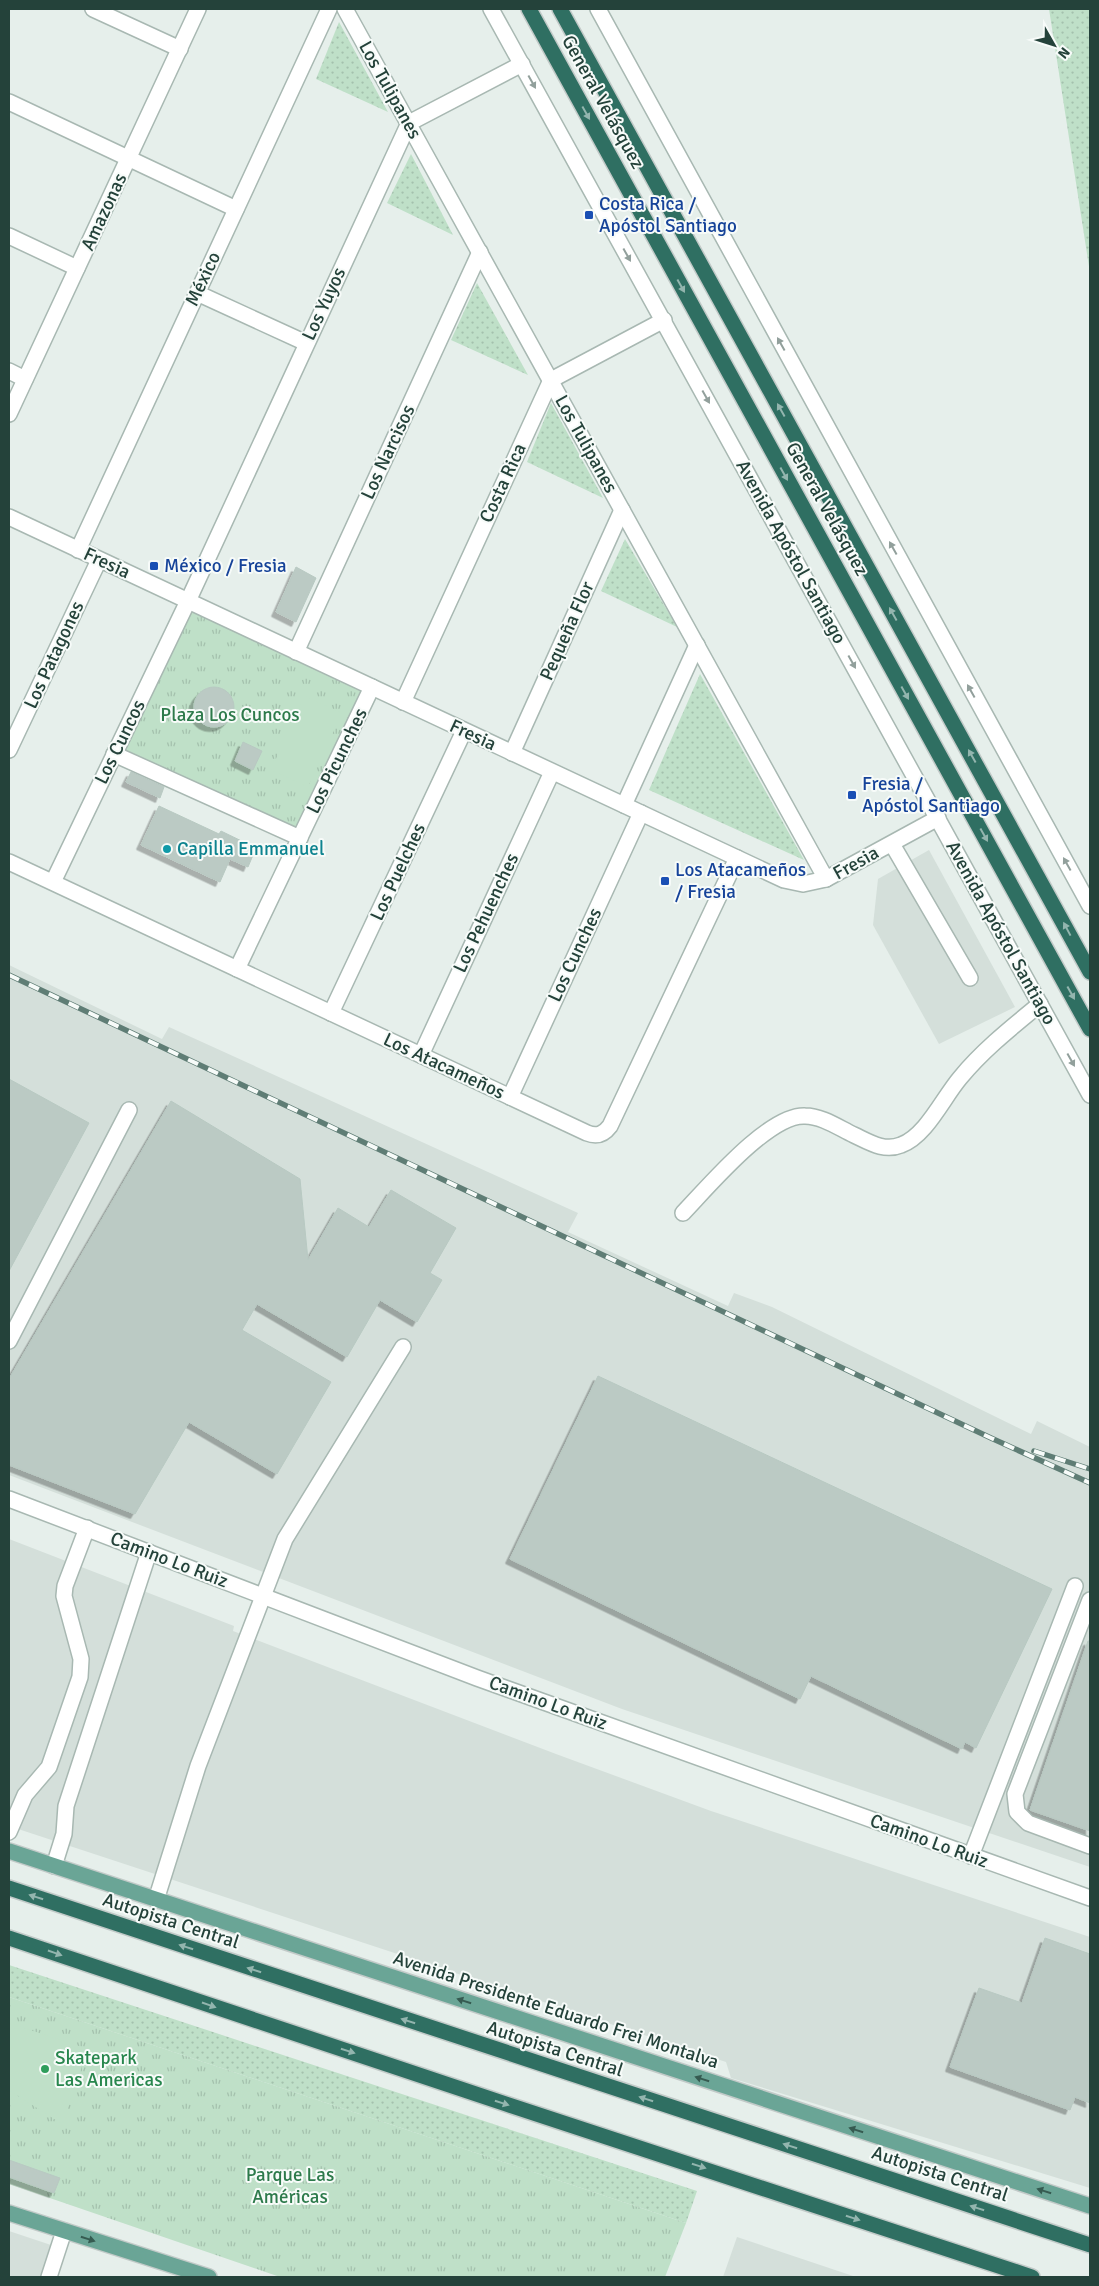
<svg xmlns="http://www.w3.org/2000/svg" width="1099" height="2286" viewBox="0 0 1099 2286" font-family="Signika,sans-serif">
<defs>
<pattern id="grass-dots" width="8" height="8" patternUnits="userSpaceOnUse" patternTransform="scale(1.25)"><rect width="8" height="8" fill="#bfe0c8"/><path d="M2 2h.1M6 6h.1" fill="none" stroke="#a4c1ad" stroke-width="1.8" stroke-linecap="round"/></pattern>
<pattern id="park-tufts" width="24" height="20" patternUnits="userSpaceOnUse" patternTransform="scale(1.25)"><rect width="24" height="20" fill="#bfe0c8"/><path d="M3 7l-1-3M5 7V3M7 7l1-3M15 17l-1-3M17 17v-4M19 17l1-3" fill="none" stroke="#a4c1ad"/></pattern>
<filter id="shadow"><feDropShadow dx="-4.5" dy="4.5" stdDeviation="0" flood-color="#0004"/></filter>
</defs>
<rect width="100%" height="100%" fill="#e6efeb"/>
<g fill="#d4dfda">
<path d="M929,850l86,157 -76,37 -66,-119 5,-46z"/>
<path d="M9,965l153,74 7,-12 409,186 -10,19 160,74 6,-13 38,14 259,127 6,-13 53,26v420l-468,-158 -613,-234z"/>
<path d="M9,1539l225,87 -1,5 323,123 155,57 379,126v251l-359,-110 -5,-16 -717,-236z"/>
<path d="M9,2231l42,14 -11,32h-31z"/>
<path d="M737,2237l119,40h-133z"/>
</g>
<g fill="url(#grass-dots)">
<path d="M1049,9h41v264z"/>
<path d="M339,22l49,90 -72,-33z"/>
<path d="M411,154l42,81 -66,-32z"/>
<path d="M477,283l51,92 -77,-35z"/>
<path d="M551,403l52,95 -76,-36z"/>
<path d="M625,539l52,88 -76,-36z"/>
<path d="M700,674l104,186 -155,-70z"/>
<path d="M9,1965l688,226 -11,32 -677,-226z"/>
</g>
<g fill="url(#park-tufts)">
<path d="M190,608l175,84 -68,139 -177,-78z"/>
<path d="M9,1997l677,226 -21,54h-385l-271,-93z"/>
</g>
<g fill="#bfe0c8">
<path d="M304,696l38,17 -34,74 -37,-17z"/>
<path d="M9,2023l79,26 -26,75 -53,-34z"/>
</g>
<g fill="#bbcac4" stroke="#b8c9c2" filter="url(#shadow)">
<path d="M296,567l20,11 -20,44 -20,-10z"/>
<circle cx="214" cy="707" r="20"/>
<path d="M243,742l19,9 -9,19 -18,-9z"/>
<path d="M131,772l33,15 -4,11 -34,-16z"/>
<path d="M159,806l60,28 2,-3 35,17 -8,19 -18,-8 -10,23 -79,-37z"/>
<path d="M9,1079l80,44 -80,148z"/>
<path d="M171,1101l129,78 8,81 30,-52 31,19 22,-37 65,38 -26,45 12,7 -25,42 -37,-22 -33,57 -90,-53 -15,26 89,52 -54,92 -88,-52 -54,92 -126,-49v-86z"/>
<path d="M598,1376l454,213 -76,159 -11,-6 -3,7 -151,-73 -11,23 -290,-140z"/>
<path d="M1088,1641h2v190l-60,-21z"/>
<path d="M1045,1938l45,16v149l-15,-6 -5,13 -120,-43 29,-79 43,15z"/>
<path d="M9,2160l51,18 -6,15 -45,-16z"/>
</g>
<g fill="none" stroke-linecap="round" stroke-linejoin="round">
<g stroke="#a8b8b2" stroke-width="18">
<g id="minor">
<path d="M93,9l87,40"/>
<path d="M345,9l481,870"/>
<path d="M491,9l599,1086"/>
<path d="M598,9l492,897"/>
<path d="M9,102l227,107"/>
<path d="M9,236l68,32"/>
<path d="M197,293l109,50"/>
<path d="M9,371l16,8"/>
<path d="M9,414l189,-405"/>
<path d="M9,517l775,363 19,4 23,-5 112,-61"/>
<path d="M78,550l251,-541"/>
<path d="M296,652l184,-400"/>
<path d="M403,702l148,-322 113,-60"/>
<path d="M9,750l90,-190"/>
<path d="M512,753l110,-243"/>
<path d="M114,754l186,84"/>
<path d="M624,805l73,-160"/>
<path d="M892,844l78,134"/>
<path d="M9,862l578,271c10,4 17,1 23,-7l127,-268"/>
<path d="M53,882l135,-281 221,-478 113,-59"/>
<path d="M237,969l135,-282"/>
<path d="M331,1013l133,-282"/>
<path d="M421,1055l131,-283"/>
<path d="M510,1097l131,-284"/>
<path d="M683,1213c25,-26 86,-99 122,-97 17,0 34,12 49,19 15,7 30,17 47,10 25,-9 42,-47 59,-67 23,-28 52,-51 80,-74"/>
<path d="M9,1341l120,-231"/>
<path d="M9,1499l468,179 613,220"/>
<path d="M1090,1600l-75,194 2,18 11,11 62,23"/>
<path d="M9,1832l16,-37 24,-28 31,-90 1,-18 -17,-63 1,-10 22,-58"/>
<path d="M971,1856l104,-270"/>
<path d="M54,1866l10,-32 2,-28 83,-254"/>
<path d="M156,1900l42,-134 87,-227 118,-192"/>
<path d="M49,2277l15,-46"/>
</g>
</g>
<g stroke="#c2cac8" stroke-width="18">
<g id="major">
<path d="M9,1851l1081,355"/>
<path d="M9,2213l200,64"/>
</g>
</g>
<g stroke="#c2cac8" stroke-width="18">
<g id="highway">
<path d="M529,9l561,1020"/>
<path d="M560,9l530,963"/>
<path d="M9,1888l1081,357"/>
<path d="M9,1938l497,166 526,173"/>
</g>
</g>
<use href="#minor" stroke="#fff" stroke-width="15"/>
<use href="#major" stroke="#6aa596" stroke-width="15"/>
<use href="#highway" stroke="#2f6f62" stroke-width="15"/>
<g stroke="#5f7d75" stroke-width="5.5">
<g id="rail">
<path d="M9,975l982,463 99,45"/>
<path d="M1034,1451l56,18"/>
</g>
</g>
<use href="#rail" stroke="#f7fbf9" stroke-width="4" stroke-dasharray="11" stroke-linecap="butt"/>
</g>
<defs><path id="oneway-solid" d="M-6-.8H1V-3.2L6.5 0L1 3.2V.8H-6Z" transform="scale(1.25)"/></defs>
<g fill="#92a09c">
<use href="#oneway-solid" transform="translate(532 82) rotate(61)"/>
<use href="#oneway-solid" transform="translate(627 255) rotate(61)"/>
<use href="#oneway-solid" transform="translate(781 344) rotate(-119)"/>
<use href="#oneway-solid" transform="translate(706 397) rotate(61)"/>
<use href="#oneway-solid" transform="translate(893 548) rotate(-119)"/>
<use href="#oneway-solid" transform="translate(852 662) rotate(61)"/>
<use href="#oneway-solid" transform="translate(971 691) rotate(-119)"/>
<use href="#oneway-solid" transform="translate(1067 864) rotate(-119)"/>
<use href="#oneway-solid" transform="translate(1071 1060) rotate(61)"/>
</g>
<g fill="#93b5ae">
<use href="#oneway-solid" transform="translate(586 113) rotate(61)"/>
<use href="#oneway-solid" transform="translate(681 286) rotate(61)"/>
<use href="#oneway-solid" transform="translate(781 410) rotate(-119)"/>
<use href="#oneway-solid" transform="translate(784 474) rotate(61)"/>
<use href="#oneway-solid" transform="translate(893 614) rotate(-119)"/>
<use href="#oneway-solid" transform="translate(905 693) rotate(61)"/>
<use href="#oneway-solid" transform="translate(972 756) rotate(-119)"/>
<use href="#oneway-solid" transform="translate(984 835) rotate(61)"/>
<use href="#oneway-solid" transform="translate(1067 929) rotate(-118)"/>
<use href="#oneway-solid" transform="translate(1071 993) rotate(61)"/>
<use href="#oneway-solid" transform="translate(36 1897) rotate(-162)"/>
<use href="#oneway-solid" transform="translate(186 1947) rotate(-162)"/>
<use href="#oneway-solid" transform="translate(55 1953) rotate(19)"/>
<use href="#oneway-solid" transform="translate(254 1970) rotate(-162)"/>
<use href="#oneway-solid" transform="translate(209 2005) rotate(19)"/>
<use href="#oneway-solid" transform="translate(408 2021) rotate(-162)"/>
<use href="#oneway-solid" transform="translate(348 2051) rotate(18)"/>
<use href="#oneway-solid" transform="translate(646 2099) rotate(-162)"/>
<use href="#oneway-solid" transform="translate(502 2103) rotate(18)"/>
<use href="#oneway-solid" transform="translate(790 2146) rotate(-162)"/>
<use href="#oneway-solid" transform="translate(699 2166) rotate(18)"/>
<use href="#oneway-solid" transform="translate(977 2208) rotate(-162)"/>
<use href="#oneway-solid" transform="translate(853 2218) rotate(18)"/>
</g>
<g fill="#365b51">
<use href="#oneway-solid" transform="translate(464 2001) rotate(-162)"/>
<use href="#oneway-solid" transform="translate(702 2079) rotate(-162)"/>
<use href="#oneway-solid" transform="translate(856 2130) rotate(-162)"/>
<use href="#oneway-solid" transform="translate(1044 2191) rotate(-162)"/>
<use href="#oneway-solid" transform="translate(88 2239) rotate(18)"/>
</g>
<g fill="#1a4fb4" stroke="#f7fbf9" stroke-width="2">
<rect x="584" y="210" width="10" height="10" rx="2.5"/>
<rect x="149" y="561" width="10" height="10" rx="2.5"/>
<rect x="847" y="790" width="10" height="10" rx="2.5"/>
<rect x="660" y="876" width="10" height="10" rx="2.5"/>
</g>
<circle fill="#0f9aa8" stroke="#f7fbf9" stroke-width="2" cx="167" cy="849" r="5"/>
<circle fill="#2e9e5b" stroke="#f7fbf9" stroke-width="2" cx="45" cy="2069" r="5"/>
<g text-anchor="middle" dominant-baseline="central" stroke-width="4" stroke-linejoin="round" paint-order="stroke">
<g font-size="19" fill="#24423a" stroke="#f7fbf9">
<text transform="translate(390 90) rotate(61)">Los Tulipanes</text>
<text transform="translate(603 102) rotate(61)">General Velásquez</text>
<text transform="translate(104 212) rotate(-65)">Amazonas</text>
<text transform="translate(203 279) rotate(-65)">México</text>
<text transform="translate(324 304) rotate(-65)">Los Yuyos</text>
<text transform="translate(586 444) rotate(61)">Los Tulipanes</text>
<text transform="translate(388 452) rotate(-65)">Los Narcisos</text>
<text transform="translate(503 483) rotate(-65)">Costa Rica</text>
<text transform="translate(827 509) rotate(61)">General Velásquez</text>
<text transform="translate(791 552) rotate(61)">Avenida Apóstol Santiago</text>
<text transform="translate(107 563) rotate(25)">Fresia</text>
<text transform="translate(567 631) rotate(-66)">Pequeña Flor</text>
<text transform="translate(54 655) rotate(-65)">Los Patagones</text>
<text transform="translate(473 735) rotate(25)">Fresia</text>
<text transform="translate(120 742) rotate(-64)">Los Cuncos</text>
<text transform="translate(337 761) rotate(-64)">Los Picunches</text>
<text transform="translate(856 863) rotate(-29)">Fresia</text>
<text transform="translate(398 872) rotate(-65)">Los Puelches</text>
<text transform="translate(486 913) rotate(-65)">Los Pehuenches</text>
<text transform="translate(1001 933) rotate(61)">Avenida Apóstol Santiago</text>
<text transform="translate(575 955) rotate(-65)">Los Cunches</text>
<text transform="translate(444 1066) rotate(25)">Los Atacameños</text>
<text transform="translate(169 1560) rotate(21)">Camino Lo Ruiz</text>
<text transform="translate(548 1703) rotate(20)">Camino Lo Ruiz</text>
<text transform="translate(929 1841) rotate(20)">Camino Lo Ruiz</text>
<text transform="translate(171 1921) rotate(18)">Autopista Central</text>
<text transform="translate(556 2010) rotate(18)">Avenida Presidente Eduardo Frei Montalva</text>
<text transform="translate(555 2049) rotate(18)">Autopista Central</text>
<text transform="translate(940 2174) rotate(18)">Autopista Central</text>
</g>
<g font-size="19" fill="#164399" stroke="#f7fbf9" text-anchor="start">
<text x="599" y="204">Costa Rica /<tspan x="599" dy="22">Apóstol Santiago</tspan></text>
<text x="164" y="566">México / Fresia</text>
<text x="862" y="784">Fresia /<tspan x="862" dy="22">Apóstol Santiago</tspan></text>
<text x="675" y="870">Los Atacameños<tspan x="675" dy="22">/ Fresia</tspan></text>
</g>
<g font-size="19" fill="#2d7a4b" stroke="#f7fbf9">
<text x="230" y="715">Plaza Los Cuncos</text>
<text x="290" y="2175">Parque Las<tspan x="290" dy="22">Américas</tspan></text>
</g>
<g font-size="19" fill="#0d838f" stroke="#f7fbf9" text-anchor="start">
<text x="177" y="849">Capilla Emmanuel</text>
</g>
<g font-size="19" fill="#27864d" stroke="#f7fbf9" text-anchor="start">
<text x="55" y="2058">Skatepark<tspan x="55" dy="22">Las Americas</tspan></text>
</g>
</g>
<rect width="1099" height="2286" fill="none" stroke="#24423a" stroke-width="20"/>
<g transform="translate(1054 45) rotate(129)" stroke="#f7fbf9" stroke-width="4" paint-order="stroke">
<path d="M0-4L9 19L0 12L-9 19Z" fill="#24423a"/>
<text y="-8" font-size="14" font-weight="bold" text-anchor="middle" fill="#24423a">N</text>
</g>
</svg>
